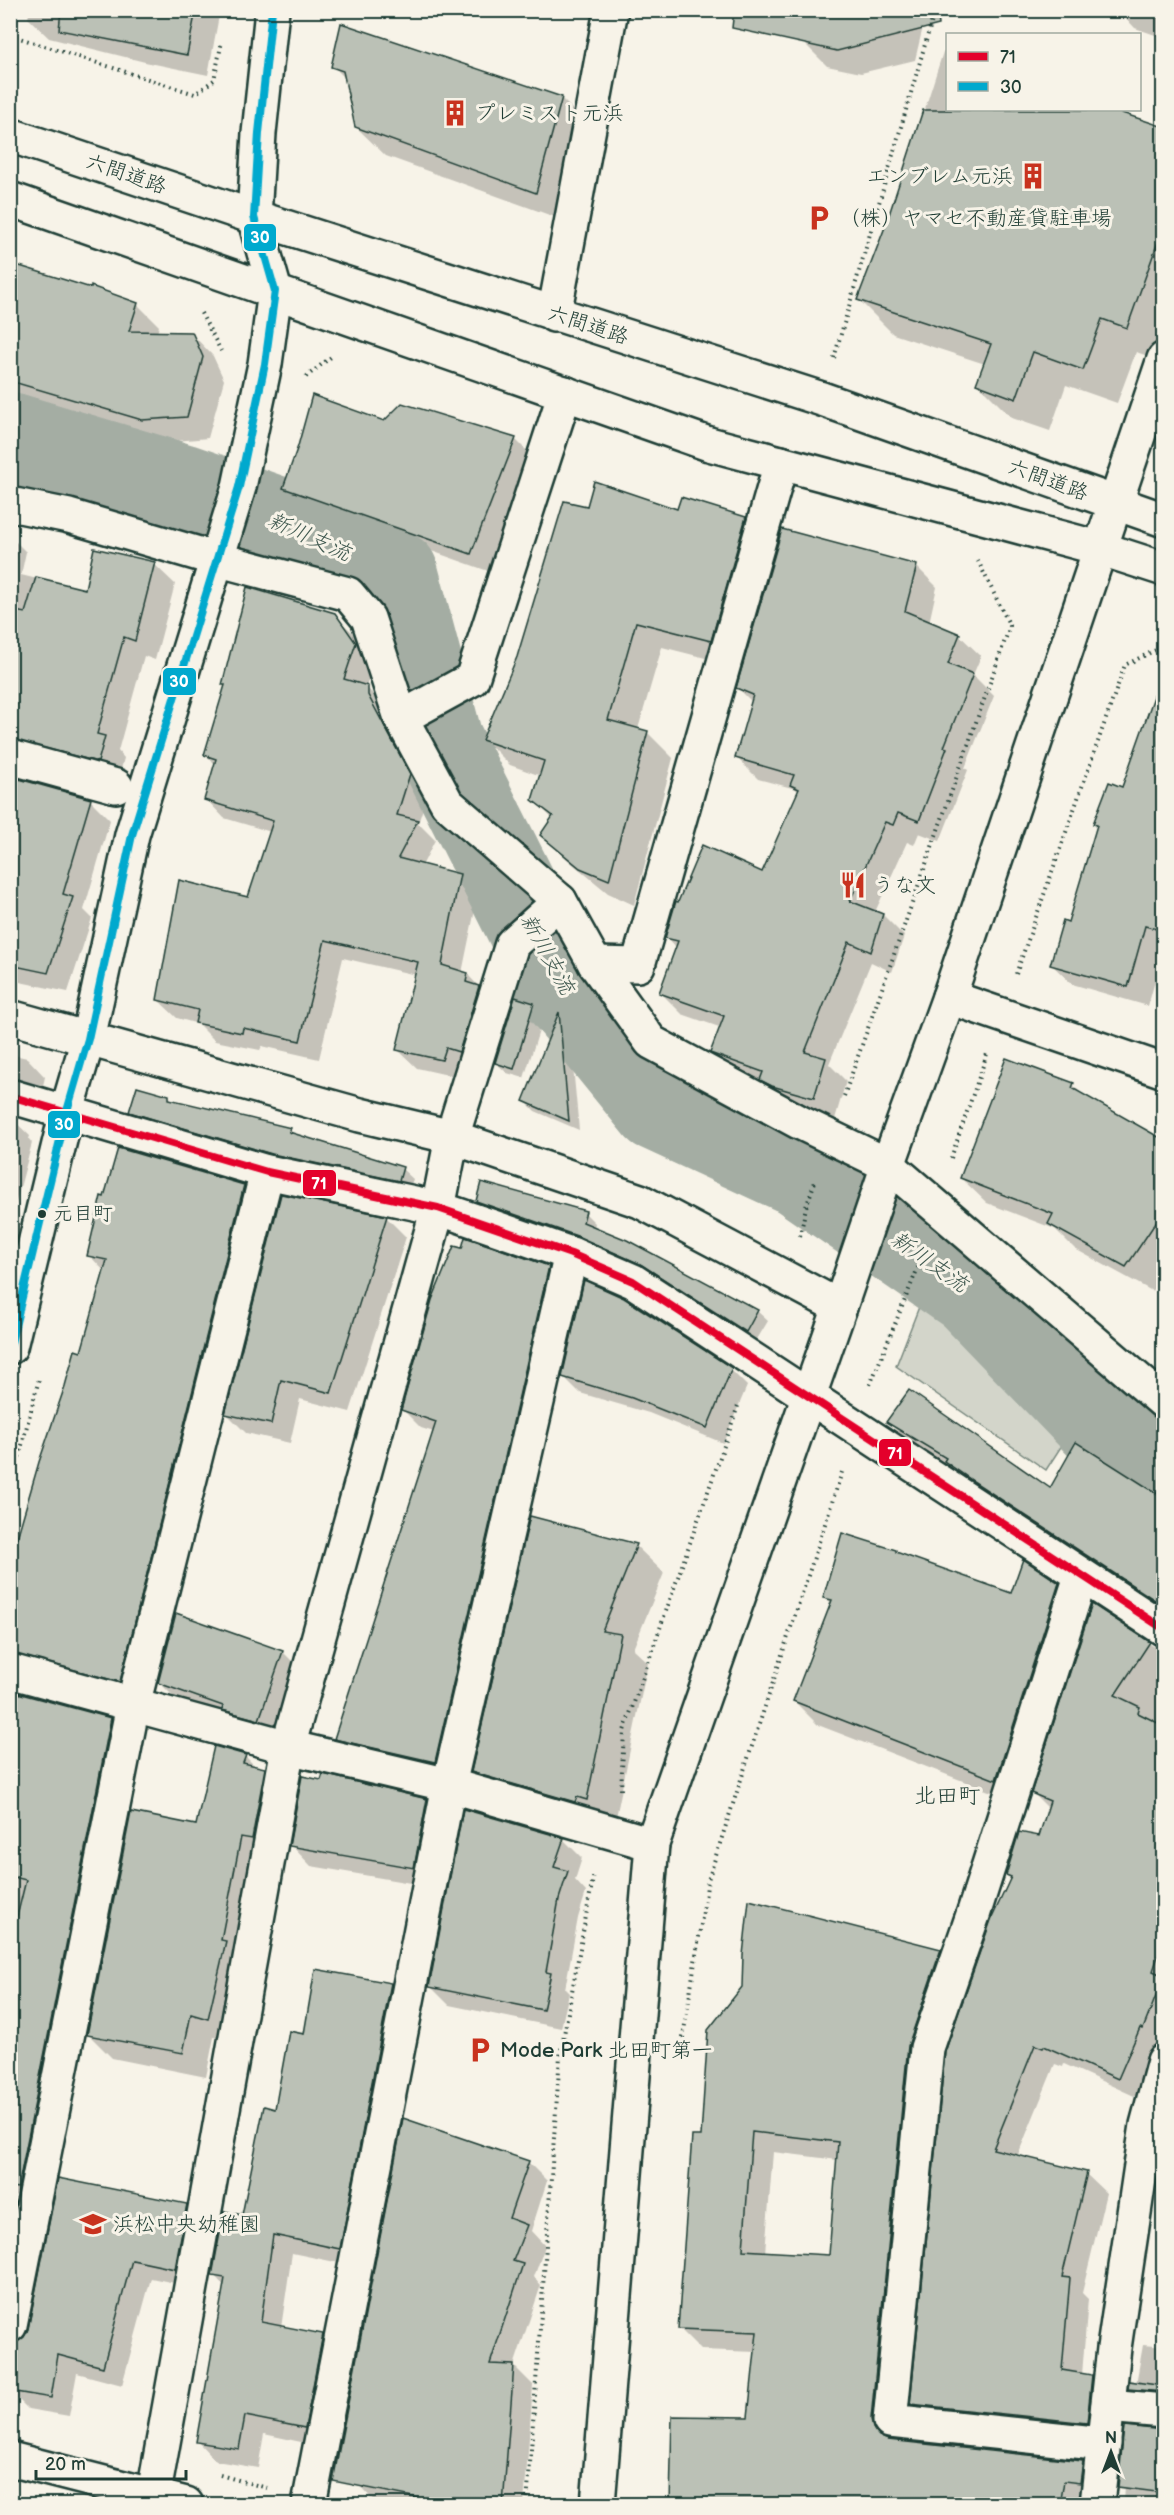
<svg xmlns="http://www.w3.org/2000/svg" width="1174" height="2515" viewBox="0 0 1174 2515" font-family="'Balsamiq Sans','Klee One',sans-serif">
<rect width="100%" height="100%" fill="#f7f3e8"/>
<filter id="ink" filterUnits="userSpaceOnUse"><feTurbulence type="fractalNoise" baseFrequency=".0167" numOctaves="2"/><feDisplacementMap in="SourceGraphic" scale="12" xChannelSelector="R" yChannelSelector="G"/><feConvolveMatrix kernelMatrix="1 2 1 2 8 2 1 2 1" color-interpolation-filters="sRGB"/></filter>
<g filter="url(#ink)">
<path fill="#d3d5ca" stroke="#79897f" stroke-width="1.5" d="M924,1294l151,131 -29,45 -150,-104z"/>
<g fill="#0003" fill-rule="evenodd">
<path d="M30,10h190l-12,65 -63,-13 -96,-24 -21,-20z"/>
<path d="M927,10l-12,50 -54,13 -34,-7 -23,-23z"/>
<path d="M1118,10h46v28l-29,-10z"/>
<path d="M943,52l5,1v57h160l56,19v222l-4,9 -24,-8 -19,51 -51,-18 -16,46 -38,-13 -34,-34 7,-20 -92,-30 -34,-34 28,-72z"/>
<path d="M333,66l228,32 29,29 -24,94 -180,-65 -30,-29 -9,-47z"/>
<path d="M10,260l11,8 116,36 22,22 -2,7h34l22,23 11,24 -16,58 -43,4 -104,-31 -3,10 -48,-14z"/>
<path d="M384,423l131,16 19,19 -43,114 -187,-66 -19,-19z"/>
<path d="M588,508l157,11 26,26 -34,121 -75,-19 -24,82 9,3 26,26 -39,147 -26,-12 -40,-33 -26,-26 11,-15 -20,-19 8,-24 -31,-11 -26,-26z"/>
<path d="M10,536l16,16 -5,23 65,16 68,-27 21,20 -20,76 -11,-4 -26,95 6,7 -6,23 -107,-8 1,5 78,22 20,20 -26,90 8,8 -24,74 -58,-12z"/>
<path d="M916,566l21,21 -8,36 30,12 22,21 -8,19 21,21 -29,72 3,2 -28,71 -21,-8 -5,12 -7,-3 -32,70 8,3 21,21 -12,36 -21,-10 -42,102 17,17 -11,38 -41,-12 -11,-6 -13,-14 -37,-13 -21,-22 10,-24 -40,-14 -21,-21 16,-45 -10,-11 96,-63 36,-81 -3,-4 -38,-10 -21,-21 16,-55 -15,-15z"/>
<path d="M334,615l20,19 20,28 -8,25 20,20 42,87 -10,29 17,17 -13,26 37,10 19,19 -16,78 6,2 18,19 -25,84 -44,-10 -19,-18 18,-75 -73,-17 -24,101 -57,-13 -2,4 -45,-9 -17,-17 -21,-6 -19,-18 91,-101 22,-67 -47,-14 -18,-19 10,-34 -10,-10 20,-68 -2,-3z"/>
<path d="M1164,673v276l-16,57 -76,-22 -20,-19 17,-41 29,-97 -3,-4 28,-34z"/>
<path d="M516,999l18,6 10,10 -20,63 -17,-5 -11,-10z"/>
<path d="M560,1015l9,9 10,106 -44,-19 -11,-11z"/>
<path d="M10,1054l17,4 18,19 -5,21 -30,12z"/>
<path d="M1073,1085l13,13 78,43v132l-12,18 -77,-42 -20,-20 -68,-26 -26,-25z"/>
<path d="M168,1096l6,5 116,29 6,6 106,33 11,10 -4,11 -126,-27 -142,-42 -10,-10z"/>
<path d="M10,1117l20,19 -1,3 3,4 -21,78z"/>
<path d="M244,1186l19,19 -125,494 -128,-14v-106l72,-225 23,-82 -16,-17z"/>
<path d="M282,1196l105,22 19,19 -56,175 -50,-13 -10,44 -44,-10 -19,-19z"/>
<path d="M478,1201l107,12 10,10 -1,5 163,83 11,10 -12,20 -104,-67 -63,-28 -101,-35z"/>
<path d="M548,1268l18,18 -113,494 -99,-24 -18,-18 98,-306 -13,-4 -18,-18z"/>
<path d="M731,1370l16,16 -24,57 -74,-30 -69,-20 -16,-16z"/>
<path d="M888,1422l162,68 114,25v97l-199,-132 -9,-9 -48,-30z"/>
<path d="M636,1546l28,27 -31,76 15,14 -34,164 -113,-28 -28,-28z"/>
<path d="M896,1551l3,4 112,39 47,-10 24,24 -62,195 -202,-78 -24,-24 38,-96 -7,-8z"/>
<path d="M1093,1606l60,40 11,3v397l-21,54 -79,-36 -1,3 -8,-3 -38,93 69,17 20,19 -24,100 6,6 -6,76 20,20 -8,46 -162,-18 -20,-19 100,-526 -5,-4 33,-36 9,-29 -16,-16z"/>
<path d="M283,1652l16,16 -24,67 -99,-36 -16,-16z"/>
<path d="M10,1692l101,27 18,19 -91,463 -28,-7z"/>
<path d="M245,1756l11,11 8,2 24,24 -57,249 -17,-5 -8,40 -94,-19 -24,-24 109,-207z"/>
<path d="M426,1800l21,21 -13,66 -123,-21 -20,-21z"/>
<path d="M563,1839l19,19 -7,22 11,12 -8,26 -13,71 4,4 -8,35 -112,-23 -19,-19z"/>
<path d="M751,1902l190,49 21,21 -33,96 -37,374 176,18 21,22 -4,22h-413l78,-85 7,-67 -56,-2 -22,-22 23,-190 41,-151zM773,2152l65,8 -7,97 -66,-4z"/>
<path d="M391,1984l19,20 -51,263 -67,-14 -11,75 30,5 19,20 -15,92 -51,-11 -6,34 -42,-7 -19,-20 28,-154 -11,-12 29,-59 34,-106 28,-75z"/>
<path d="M528,2162l19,19 -16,50 14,15 -11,31 7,8 -27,81 19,19 -9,119h-147l-19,-20z"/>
<path d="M186,2205l19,19 -11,63 -43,-9 -29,107 -45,-12 -8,43 -41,-7 -10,-10 -8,-1v-53l15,-6 5,-10z"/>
<path d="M1143,2345l21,2v62l-15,-2 -19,-19 6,-4z"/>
<path d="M1128,2428l36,3v73h-40z"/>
</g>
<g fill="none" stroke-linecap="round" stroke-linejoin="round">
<path stroke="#a4ada3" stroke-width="90" d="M10,437l171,51 98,34 115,53 44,166 124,247 97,119 141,65 172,119 138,143 54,38"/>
</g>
<g fill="#bbc1b6" stroke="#1f3d34" stroke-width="1.5" fill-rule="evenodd">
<path d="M61,10h135l-9,45 -128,-25z"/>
<path d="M734,10h203l2,15 -102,26 -105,-23z"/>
<path d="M341,23l221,74 -26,96 -181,-66 -12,-56 -12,-4z"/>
<path d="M923,110h190l51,17v98l-37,103 -25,-9 -19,51 -50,-18 -17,47 -40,-15 15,-40 -134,-44 28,-73z"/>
<path d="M10,263l81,25v-2l47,17 -9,28 63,1 11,25 -16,60 -45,3 -132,-39z"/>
<path d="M312,395l72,26 18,-18 114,35 -45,116 -188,-66 15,-42z"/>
<path d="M594,481l83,28 4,-12 65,20 -35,124 -75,-19 -28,98 40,11 -39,149 -29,-12 -40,-33 13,-19 -21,-16 12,-39 -62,-21 35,-83 47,-156 23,5z"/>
<path d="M782,529l135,36 -12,46 55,23 -12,30 25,10 -29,73 3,1 -28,73 -21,-8 -5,12 -8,-3 -35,79 33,13 -12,38 -22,-10 -44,110 21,6 -12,40 -42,-12 -12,-6 3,-8 -53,-19 14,-37 -65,-23 19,-52 -13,-3 11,-37 2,1 24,-57 60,27 37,-83 -9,-4 4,-10 -59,-17 18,-63 -17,-7z"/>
<path d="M94,548l61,14 -20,79 -11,-4 -27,97 8,2 -7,26 -88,-23v-129l15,3 11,-36 49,12z"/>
<path d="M247,587l88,26 21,30 -12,36 24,7v9l42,79 -13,41 21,5 -20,38 62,16 -18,91 26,8 -2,9 13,4 -20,66 -13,-4 -4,12 -46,-10 22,-88 -93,-22 -25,101 -57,-13 -1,5 -47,-10 3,-13 -41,-10 22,-120 69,17 25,-76 -69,-21 12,-41 -12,-4 21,-70h-3z"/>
<path d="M1158,685l6,1v245l-19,-5 -17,61 -78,-22 13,-45 5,2 29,-97 -4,-1 16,-42 13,5z"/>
<path d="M19,779l72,20 -28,95 10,3 -25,76 -38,-8v-157z"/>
<path d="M515,997l19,6 -20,66 -19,-6z"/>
<path d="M559,1012l10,109 -46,-20z"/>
<path d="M1006,1058l68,25 -2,5 92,52v70l-38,57 -78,-43 5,-10 -93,-36z"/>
<path d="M137,1086l32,9v4l122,29 -2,4 114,35 -4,14 -127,-27 -143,-42z"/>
<path d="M118,1148l126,37 -124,497 -110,-29v-91l29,-100 26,-76 10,-36 6,2 26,-92 -20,-4 14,-60 3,1z"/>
<path d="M481,1182l105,29 -3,11 44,18 131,70 -12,22 -106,-68 -63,-28 -101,-35z"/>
<path d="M281,1194l106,22 -56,177 -50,-13 -10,44 -46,-10z"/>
<path d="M465,1237l84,29 -114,496 -101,-23 102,-317 -35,-12 31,-110 22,-54 8,2z"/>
<path d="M584,1280l40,18 108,70 -25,60 -75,-30 -70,-21z"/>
<path d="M909,1390l141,98 26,-46 88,56v108l-191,-125 -29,-20 2,-3 -60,-36z"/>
<path d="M530,1516l107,28 -35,87 19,3 -34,166 -10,-3 -2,5 -104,-30z"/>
<path d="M842,1533l54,17v2l115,41 12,-34 36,24 -63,197 -203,-79 39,-101 -9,-2z"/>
<path d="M1092,1604l58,38 -35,53 25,12 -2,6 26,13v212l-11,33 11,5 -21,53 -3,-1 -22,51 -74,-33 -1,2 -8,-3 -42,104 94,23 -25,105 8,1 -8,92 30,5 -5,48 -177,-19 35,-352 46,-132 20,-43 -5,-2 13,-43 20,4 11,-35 -19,-8z"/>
<path d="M176,1613l107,38 -24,69 -37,-10 1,-4 -65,-23z"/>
<path d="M10,1691l101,27 -93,470 -8,-1v-242l16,-65 -16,-4z"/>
<path d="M214,1746l32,9 -3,8 22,5 -13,71 -11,-2 -20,103 5,1 -18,78 -17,-5 -8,39 -96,-18 44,-223 65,13z"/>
<path d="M323,1774l104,25 -13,69 -125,-22 13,-70 19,4z"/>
<path d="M463,1809l101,29 -10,29 14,4 -9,28 -13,73 5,1 -8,37 -114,-23z"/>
<path d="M749,1900l192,49 -33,97 -37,373 2,9 6,8 9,4 195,21 -3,22 -16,-2 -4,24h-390l2,-89 76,1 9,-85 -79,-3 14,-193h9l7,-106 34,-43 1,-32zM752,2132l86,10 -9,113 -86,-5z"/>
<path d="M315,1969l76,14 -51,266 -67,-14 -12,87 62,12 -18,94 -60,-12 -6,33 -43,-7 29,-164 -13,-2 12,-65 18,4 22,-109 11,3 14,-78 15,3z"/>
<path d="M403,2118l126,43 -20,57 18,7 -14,36 10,3 -33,100 24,1 -11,140h-87l2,-7 -85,-17z"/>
<path d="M58,2178l129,26 -12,65 -43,-9 -29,107 -45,-12 -7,43 -41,-7v-18l6,-30 8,-6 4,-8z"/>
<path d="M1129,2381l35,5v6l-36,-3z"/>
<path d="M1124,2426l40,4v63l-46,-6z"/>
</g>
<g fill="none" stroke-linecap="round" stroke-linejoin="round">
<g stroke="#1f3d34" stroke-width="38">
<g id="minor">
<path d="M10,135l244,82 568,182 342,121"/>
<path d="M10,199l699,245 390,104 65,21"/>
<path d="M554,315l57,-305"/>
<path d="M10,504l59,12 147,43 132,35 20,24 33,100 46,85 113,98 35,63 56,78 148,80 89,43 276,237"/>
<path d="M401,718l71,-39 93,-286"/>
<path d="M10,757l106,29"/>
<path d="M595,964l43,1 143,-502"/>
<path d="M949,997l215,74"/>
<path d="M10,1017l350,98 92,22 188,64 200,106"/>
<path d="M10,1096l257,76 171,36 133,46 62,27 531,348"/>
<path d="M10,1347l57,-236 21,-72 44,-204 107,-348 26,-123 10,-73 -21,-74 5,-84 13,-123"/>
<path d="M1081,1576l-107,336 -47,136 -37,373 214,23"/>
<path d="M10,1671l278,76 161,38 203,59"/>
<path d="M10,2325l123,-620 134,-533"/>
<path d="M1108,2406l56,5"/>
<path d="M10,2459l176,45"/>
<path d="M152,2504l136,-757 150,-539 14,-71 60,-193 48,-43"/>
<path d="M309,2504l140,-719 122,-531"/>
<path d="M598,2504l54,-660 188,-537 48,-142 61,-168 215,-638"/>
<path d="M1097,2504l17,-156 33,-223 17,-64"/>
</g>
</g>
<g stroke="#1f3d34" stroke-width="4" stroke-dasharray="1.5 4.5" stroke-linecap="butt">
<path d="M10,35l185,59 19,-14 8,-39"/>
<path d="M201,313l20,38"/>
<path d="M834,358l101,-348"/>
<path d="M306,377l25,-20"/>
<path d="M1016,974l109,-309 39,-19"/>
<path d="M844,1096l166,-470 -32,-65"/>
<path d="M951,1158l36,-104"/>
<path d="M800,1236l6,-29 10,-28"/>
<path d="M870,1385l54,-132"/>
<path d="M10,1492l29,-113"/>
<path d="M621,1790l3,-59 115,-328"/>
<path d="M681,2050l27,-170 135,-411"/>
<path d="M220,2475l47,13"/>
<path d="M527,2504l33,-448 34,-183"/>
</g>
<use href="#minor" stroke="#f7f3e8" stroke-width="33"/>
<g stroke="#f7f3e8" stroke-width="12">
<path id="bus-1" d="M10,1096l257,76 171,36 133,46 62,27 531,348"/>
</g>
<g stroke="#f7f3e8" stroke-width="12">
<path id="bus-2" d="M10,1347l57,-236 21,-72 44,-204 107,-348 26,-123 10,-73 -21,-74 5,-84 13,-123"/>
</g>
<use href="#bus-1" stroke="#e4002b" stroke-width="8"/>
<use href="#bus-2" stroke="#00a9ce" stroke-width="8"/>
</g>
</g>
<defs>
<g id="building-bare" transform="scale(2.07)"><path d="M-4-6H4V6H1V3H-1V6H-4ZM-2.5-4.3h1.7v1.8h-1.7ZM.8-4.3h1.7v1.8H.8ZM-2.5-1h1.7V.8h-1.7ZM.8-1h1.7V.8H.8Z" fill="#c8321e" stroke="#f7f3e8" stroke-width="2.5" paint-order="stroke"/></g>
<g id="parking-bare" transform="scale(2.07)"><path d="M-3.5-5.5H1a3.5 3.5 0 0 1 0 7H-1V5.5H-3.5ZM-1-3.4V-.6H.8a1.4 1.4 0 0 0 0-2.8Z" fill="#c8321e" stroke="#f7f3e8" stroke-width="2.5" paint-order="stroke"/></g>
<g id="restaurant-bare" transform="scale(2.07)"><path d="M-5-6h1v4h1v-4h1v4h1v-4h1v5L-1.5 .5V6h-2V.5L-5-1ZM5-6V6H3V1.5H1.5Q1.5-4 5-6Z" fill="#c8321e" stroke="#f7f3e8" stroke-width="2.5" paint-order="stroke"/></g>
<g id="school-bare" transform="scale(2.07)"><path d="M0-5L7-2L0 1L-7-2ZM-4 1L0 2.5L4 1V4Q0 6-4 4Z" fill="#c8321e" stroke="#f7f3e8" stroke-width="2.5" paint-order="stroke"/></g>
</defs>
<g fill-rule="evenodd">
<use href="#building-bare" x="455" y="113"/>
<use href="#building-bare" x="1033" y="176"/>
<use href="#parking-bare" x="819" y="218"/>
<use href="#restaurant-bare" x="853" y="885"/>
<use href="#parking-bare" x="480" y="2050"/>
<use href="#school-bare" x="93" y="2224"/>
</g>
<circle fill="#1f3d34" stroke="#f7f3e8" stroke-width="2" cx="42" cy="1214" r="5"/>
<g text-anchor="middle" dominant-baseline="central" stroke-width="6" stroke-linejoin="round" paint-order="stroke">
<g font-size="20" fill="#1f3d34" stroke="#f7f3e8" text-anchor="start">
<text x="53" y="1214">元目町</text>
</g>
<g font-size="21" fill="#1f3d34" stroke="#f7f3e8" text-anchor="start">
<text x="475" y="113">プレミスト元浜</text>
<text x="1013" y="176" text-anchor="end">エンブレム元浜</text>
<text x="839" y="218">（株）ヤマセ不動産貸駐車場</text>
<text x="873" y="885">うな文</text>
<text x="500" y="2050">Mode Park 北田町第一</text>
<text x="113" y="2224">浜松中央幼稚園</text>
</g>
<g font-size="21" fill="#1f3d34" stroke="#f7f3e8">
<text transform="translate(126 174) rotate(19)">六間道路</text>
<text transform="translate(588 325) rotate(18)">六間道路</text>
<text transform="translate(1048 480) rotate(20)">六間道路</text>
</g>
<g font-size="22" font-style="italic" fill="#405950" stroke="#f7f3e8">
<text transform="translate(309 537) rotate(24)">新川支流</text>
<text transform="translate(547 954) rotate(61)">新川支流</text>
<text transform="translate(929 1262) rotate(35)">新川支流</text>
</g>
<g font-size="22" fill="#1f3d34" stroke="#f7f3e8">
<text x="947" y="1796">北田町</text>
</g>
</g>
<g stroke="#f7f3e8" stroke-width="2">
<rect x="243" y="223" width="34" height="29" rx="6" fill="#00a9ce"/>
<rect x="162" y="667" width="35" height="29" rx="6" fill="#00a9ce"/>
<rect x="47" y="1110" width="34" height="29" rx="6" fill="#00a9ce"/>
<rect x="302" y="1169" width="35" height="28" rx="6" fill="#e4002b"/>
<rect x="878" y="1438" width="34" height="29" rx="6" fill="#e4002b"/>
</g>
<g font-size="16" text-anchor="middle" font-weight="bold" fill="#fff">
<text x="260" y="243">30</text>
<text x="179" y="687">30</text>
<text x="64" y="1130">30</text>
<text x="319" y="1189">71</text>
<text x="895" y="1459">71</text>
</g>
<rect width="1174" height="2515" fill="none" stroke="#f7f3e8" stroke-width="36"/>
<rect x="18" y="18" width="1138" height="2479" fill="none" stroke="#1f3d34" stroke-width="2" filter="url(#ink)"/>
<rect x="946" y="33" width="195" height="78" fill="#f7f3e8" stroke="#a1aaa0" stroke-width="1.5"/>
<rect x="958" y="52" width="30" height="9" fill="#e4002b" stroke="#a1aaa0" stroke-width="1.5"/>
<text x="1000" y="63" font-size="18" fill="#1f3d34">71</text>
<rect x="958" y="82" width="30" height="9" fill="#00a9ce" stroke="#a1aaa0" stroke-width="1.5"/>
<text x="1000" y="93" font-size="18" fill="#1f3d34">30</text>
<g transform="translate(1111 2452)" stroke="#f7f3e8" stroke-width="4.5" paint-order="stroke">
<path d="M0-4.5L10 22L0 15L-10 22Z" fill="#1f3d34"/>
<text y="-9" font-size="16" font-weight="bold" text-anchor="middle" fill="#1f3d34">N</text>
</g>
<path d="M36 2470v9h150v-9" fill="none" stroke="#1f3d34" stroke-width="3"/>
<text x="45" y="2470" font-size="18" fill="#1f3d34" stroke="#f7f3e8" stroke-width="4.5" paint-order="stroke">20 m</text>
</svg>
